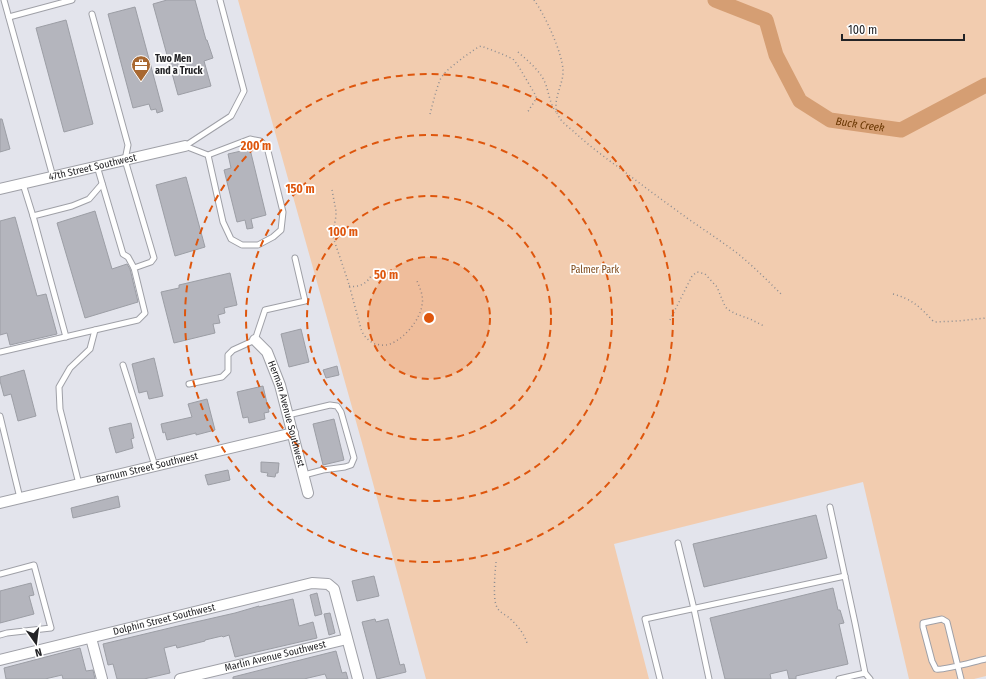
<svg xmlns="http://www.w3.org/2000/svg" width="986" height="679" viewBox="0 0 986 679" font-family="'Fira Sans Condensed',sans-serif">
<rect width="100%" height="100%" fill="#e3e4ec"/>
<path fill="#f2ccaf" d="M238,0h748v676l-12,3h-65l-46,-197 -249,62 35,135h-223l-62,-229z"/>
<g fill="none" stroke-linecap="round" stroke-linejoin="round">
<path stroke="#d59e73" stroke-width="15" id="s1" d="M715,0l51,20 10,35 24,46 30,19 71,10 85,-45"/>
</g>
<g fill="#b4b5bd" stroke="#9c9ea5">
<path d="M167,0h28l11,40h1l6,18 -9,3 7,25 -33,9 -25,-91z"/>
<path d="M135,7l28,104 -6,2 -1,-4 -5,1 -2,-6 -16,4 -25,-94z"/>
<path d="M66,20l27,104 -29,8 -28,-104z"/>
<path d="M0,119h2l8,30 -10,3z"/>
<path d="M250,149l16,66 -15,4 2,9 -6,1 -2,-9 -8,2 -13,-52 7,-2 -3,-14z"/>
<path d="M186,177l19,70 -30,9 -19,-71z"/>
<path d="M95,211l17,58 15,-5 3,5 8,33 -53,16 -28,-95z"/>
<path d="M15,217l22,79 9,-2 11,40 -47,11 -3,-12 -7,2v-114z"/>
<path d="M230,273l7,32 -13,3 1,5 -7,2 2,8 -7,1 2,9 -41,10 -13,-51 18,-4v-3z"/>
<path d="M301,329l8,33 -20,5 -8,-33z"/>
<path d="M154,358l9,38 -14,3 -2,-8 -8,2 -7,-29z"/>
<path d="M337,366l2,9 -13,3 -3,-8z"/>
<path d="M24,370l12,46 -18,5 -7,-27 -7,2 -4,-15v-4z"/>
<path d="M263,386l6,26 -5,1 1,6 -16,4 -1,-6 -5,1 -6,-26z"/>
<path d="M207,399l8,31 -19,5v-2l-29,7 -2,-8 -2,1 -2,-9 31,-7 -4,-13z"/>
<path d="M334,419l10,41 -21,5 -10,-41z"/>
<path d="M131,423l3,15 -3,1 2,9 -17,5 -7,-25z"/>
<path d="M261,462l18,1 -1,10h-2l-1,4 -8,-1 1,-3 -7,-1z"/>
<path d="M228,470l2,10 -22,5 -3,-10z"/>
<path d="M118,496l2,11 -47,11 -2,-10z"/>
<path d="M816,515l11,43 -123,29 -11,-43z"/>
<path d="M374,576l5,20 -22,5 -5,-20z"/>
<path d="M31,583l3,12 -5,1 5,18 -34,9v-32z"/>
<path d="M833,588l5,22h2l4,13 -5,1 9,40 -52,12v3h-7l-2,-9 -17,4 1,5h-46l-15,-61z"/>
<path d="M317,593l5,21 -7,2 -5,-21z"/>
<path d="M293,599l6,27 14,-4 4,16 -82,19 -6,-22 -6,2 -1,-1 -17,4v1l-28,7 -1,-3 -12,3 6,25 -26,6h-27l-4,-15 -5,1 -5,-21 75,-18 57,-13 24,-7v1z"/>
<path d="M330,613l5,20 -6,2 -5,-21z"/>
<path d="M375,619l1,3 12,-3 12,46 4,-1 2,8 -29,7 -15,-57z"/>
<path d="M80,648l6,23 7,-1 2,9h-32l-1,-4 -17,4h-39l-2,-11z"/>
<path d="M336,651l6,22 4,-1 2,7h-21l-2,-5 -21,5h-71v-2z"/>
</g>
<g fill="none" stroke-linecap="round" stroke-linejoin="round">
<g stroke="#9fa0a7" stroke-width="7">
<g id="service">
<path d="M4,0l49,177"/>
<path d="M9,17l63,-17"/>
<path d="M185,146l23,9 15,67 8,17 11,6h16l15,-8 8,-7 2,-18 -16,-65 -7,-6 -10,-2 -42,16"/>
<path d="M185,146l46,-30 13,-25 -24,-91"/>
<path d="M97,166l26,88 5,3 6,11"/>
<path d="M23,184l10,32"/>
<path d="M66,337l-33,-121 39,-10 17,-7 13,-15"/>
<path d="M0,352l138,-32 7,-7 -11,-45 17,-6 3,-4 -29,-98 3,-15 -36,-131"/>
<path d="M123,365l32,101"/>
<path d="M189,384l33,-7 6,-6v-16l5,-5 22,-10 10,-30 40,-9 -10,-43"/>
<path d="M288,415l42,-10 7,1 4,6 13,46 -3,7 -6,2 -22,3 -19,5"/>
<path d="M0,416l20,82"/>
<path d="M79,484l-19,-75 -1,-22 11,-19 20,-19 5,-19"/>
<path d="M830,507l25,116 10,50 5,6"/>
<path d="M678,543l16,66 15,70"/>
<path d="M0,574l34,-9 17,63 -44,5 -7,2"/>
<path d="M660,679l-15,-60 200,-43"/>
<path d="M839,679l26,-6"/>
<path d="M961,679l-14,-57 -5,-3 -19,4v4l9,34 4,8c7,2 40,-8 50,-10"/>
</g>
</g>
<g stroke="#9fa0a7" stroke-width="12">
<g id="minor">
<path id="s2" d="M0,189l185,-43"/>
<path id="s3" d="M255,340l12,12 2,5 11,28 28,108"/>
<path id="s4" d="M0,503l293,-70"/>
<path d="M91,638l11,41"/>
<path id="s5" d="M0,660l312,-77 16,1 6,5 24,90"/>
<path id="s6" d="M180,679l167,-40"/>
</g>
</g>
<g stroke="#8c8d92" stroke-width="1.5" stroke-dasharray="1 3" stroke-linecap="butt">
<path d="M534,0c11,15 28,52 29,70 1,15 -13,32 -4,47 3,5 8,9 13,13 15,14 32,27 49,39 22,17 44,33 66,49 17,12 34,23 50,35 16,13 30,27 44,41"/>
<path d="M518,52c11,10 23,19 28,33 3,9 4,19 10,27"/>
<path d="M430,114c3,-11 6,-24 10,-34 4,-9 18,-18 25,-24 6,-3 10,-8 16,-10l21,8 11,5 6,8 17,29v3l-9,14"/>
<path d="M332,190l4,21v5l-2,11 -1,10 15,44 13,48c2,6 7,12 14,15 5,1 10,2 15,0 14,-5 30,-24 32,-39 2,-8 -2,-17 -5,-24"/>
<path d="M349,286c10,2 19,-3 23,-12"/>
<path d="M893,294c19,5 27,13 40,27l2,1 23,-1 28,-3"/>
<path d="M670,320l22,-44 5,-4 8,2 12,13 7,17 3,5 9,5 14,5 14,7"/>
<path d="M496,562c-1,10 -3,34 0,43 2,6 6,8 11,11 9,8 16,15 20,27"/>
</g>
<use href="#service" stroke="#fff" stroke-width="5"/>
<use href="#minor" stroke="#fff" stroke-width="10"/>
</g>
<circle cx="429" cy="318" r="61" fill="#de560d" fill-opacity=".12"/>
<g fill="none" stroke="#de560d" stroke-width="2" stroke-dasharray="7 5">
<circle cx="429" cy="318" r="61"/>
<circle cx="429" cy="318" r="122"/>
<circle cx="429" cy="318" r="183"/>
<circle cx="429" cy="318" r="244"/>
</g>
<defs>
<g id="office-pin" transform="scale(1)"><path d="M0 17L-7.5 6A9.5 9.5 0 1 1 7.5 6Z" fill="#a86831" stroke="#fff"/><path d="M-6-3h4V-5.5h4V-3h4V5H-6ZM-1-4.5V-3h2v-1.5ZM-6 0V1H6V0Z" fill="#fff"/></g>
</defs>
<g fill-rule="evenodd">
<use href="#office-pin" x="141" y="65"/>
</g>
<g text-anchor="middle" dominant-baseline="central" stroke-width="3.5" stroke-linejoin="round" paint-order="stroke">
<g font-size="10" font-weight="bold" fill="#232326" stroke="#fff" text-anchor="start">
<text x="155" y="59">Two Men<tspan x="155" dy="12">and a Truck</tspan></text>
</g>
<g font-size="10" fill="#232326" stroke="#fff">
<text stroke="none"><textPath href="#s2" startOffset="95">47th Street Southwest</textPath></text>
<text stroke="none"><textPath href="#s3" startOffset="82">Herman Avenue Southwest</textPath></text>
<text stroke="none"><textPath href="#s4" startOffset="151">Barnum Street Southwest</textPath></text>
<text stroke="none"><textPath href="#s5" startOffset="169">Dolphin Street Southwest</textPath></text>
<text stroke="none"><textPath href="#s6" startOffset="98">Marlin Avenue Southwest</textPath></text>
</g>
<g font-size="10" fill="#7d4818" stroke="#fff">
<text x="595" y="270">Palmer Park</text>
</g>
<g font-size="11" font-style="italic" fill="#693600" stroke="#fff">
<text stroke="none"><textPath href="#s1" startOffset="209">Buck Creek</textPath></text>
</g>
</g>
<circle cx="429" cy="318" r="6" fill="#de560d" stroke="#fff" stroke-width="2"/>
<g font-size="12" text-anchor="middle" font-weight="bold" fill="#de560d" stroke="#fff" stroke-width="3.5" stroke-linejoin="round" paint-order="stroke">
<text x="256" y="150">200 m</text>
<text x="300" y="193">150 m</text>
<text x="343" y="236">100 m</text>
<text x="386" y="279">50 m</text>
</g>
<g transform="translate(36 643) rotate(166)" stroke="#ffffff" stroke-width="3" paint-order="stroke">
<path d="M0-3L7 15L0 10L-7 15Z" fill="#232326"/>
<text y="-6" font-size="11" font-weight="bold" text-anchor="middle" fill="#232326">N</text>
</g>
<path d="M842 34v6h122v-6" fill="none" stroke="#232326" stroke-width="2"/>
<text x="848" y="34" font-size="12" fill="#232326" stroke="#ffffff" stroke-width="3" paint-order="stroke">100 m</text>
</svg>
